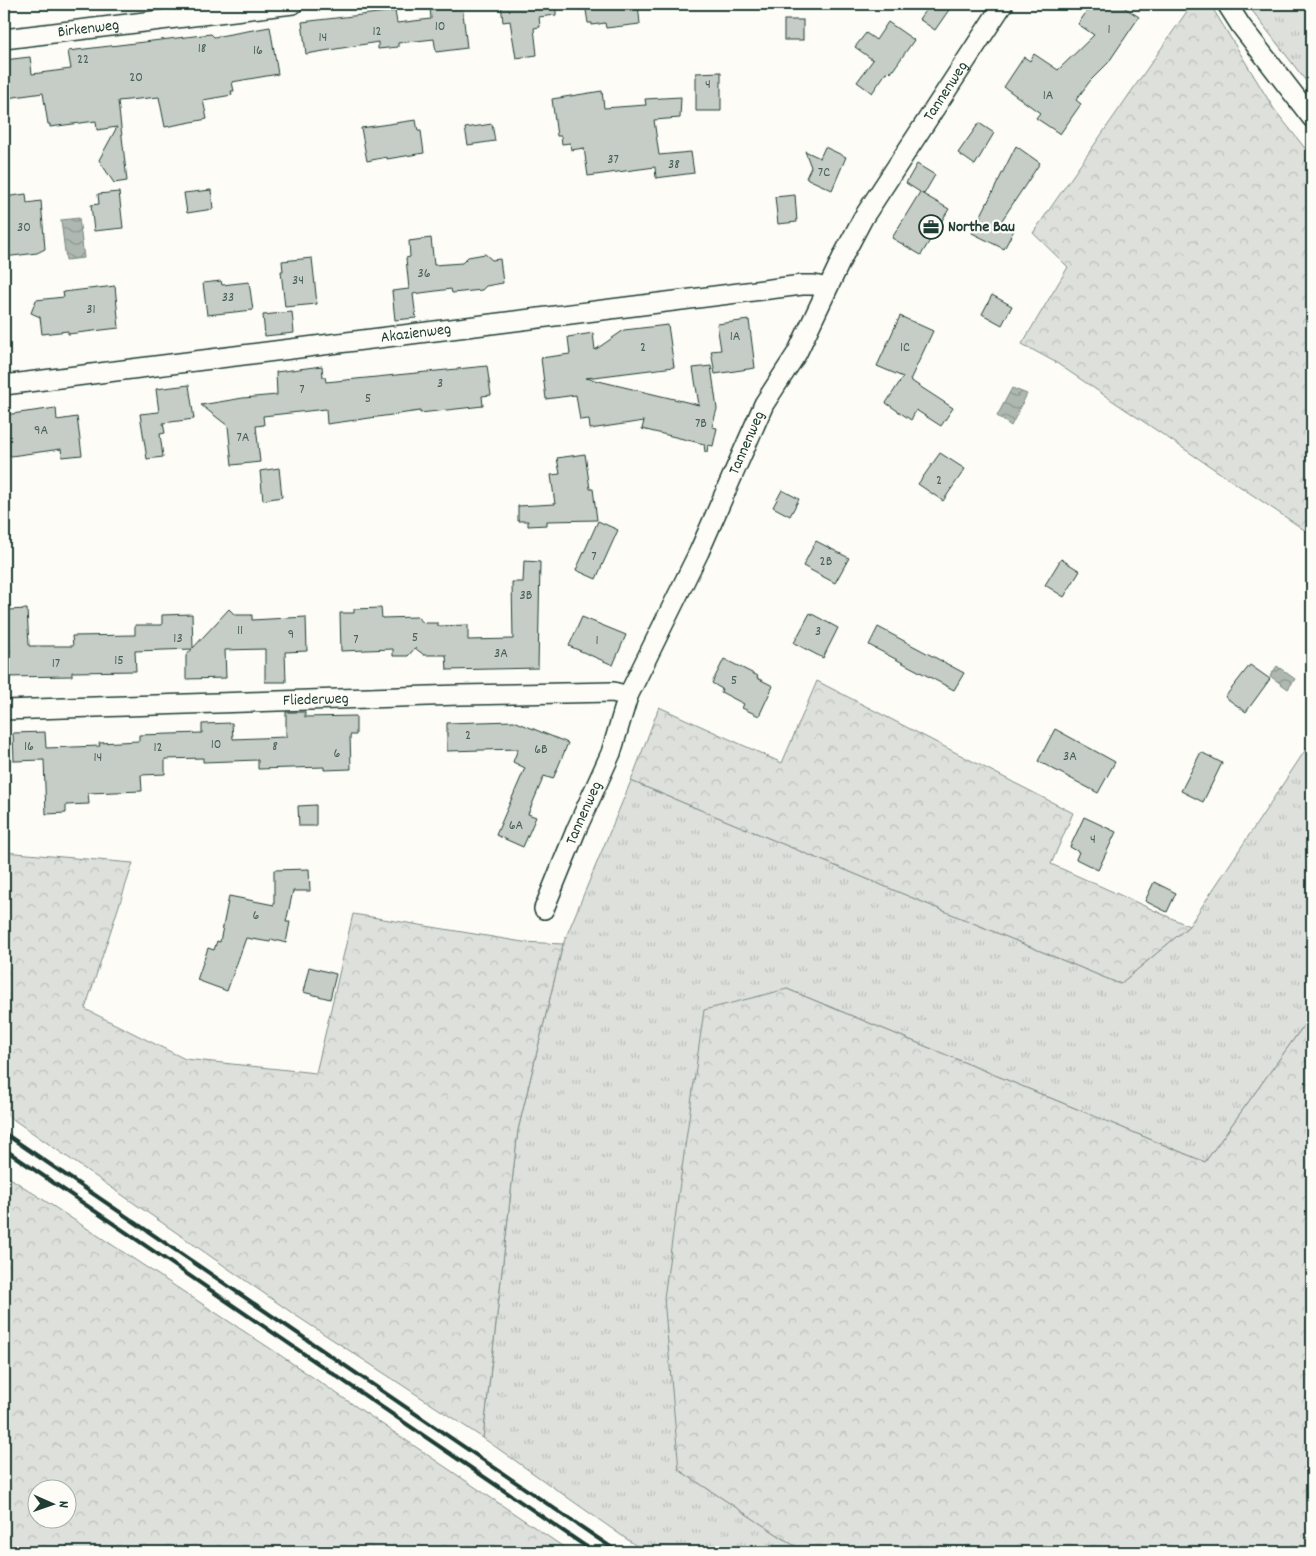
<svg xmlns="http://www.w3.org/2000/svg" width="1316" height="1556" viewBox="0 0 1316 1556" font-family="Dekko,sans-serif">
<defs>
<pattern id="grass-tufts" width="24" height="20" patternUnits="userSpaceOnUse" patternTransform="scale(1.25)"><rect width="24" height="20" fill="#dde0db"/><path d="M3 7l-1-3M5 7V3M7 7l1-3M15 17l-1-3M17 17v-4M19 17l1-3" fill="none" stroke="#bdc1bd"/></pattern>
<pattern id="forest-crowns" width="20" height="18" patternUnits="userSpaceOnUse" patternTransform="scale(1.25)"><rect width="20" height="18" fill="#dde0db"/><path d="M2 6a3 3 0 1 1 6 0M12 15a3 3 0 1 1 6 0" fill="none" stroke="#bdc1bd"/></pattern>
<pattern id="water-waves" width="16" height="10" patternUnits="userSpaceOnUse" patternTransform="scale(1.25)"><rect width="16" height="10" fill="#aeb8b1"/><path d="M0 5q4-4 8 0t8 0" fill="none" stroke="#8d9791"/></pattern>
</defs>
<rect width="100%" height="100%" fill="#fdfcf7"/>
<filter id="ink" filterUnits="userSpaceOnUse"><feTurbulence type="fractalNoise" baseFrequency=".02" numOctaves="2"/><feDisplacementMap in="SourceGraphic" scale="10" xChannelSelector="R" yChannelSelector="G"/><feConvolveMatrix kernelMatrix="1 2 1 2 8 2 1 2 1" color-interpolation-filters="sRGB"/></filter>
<g filter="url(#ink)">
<g fill="url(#grass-tufts)" stroke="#7e8e88">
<path d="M1247,4h65v85z"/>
<path d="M1312,740v274l-107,148 -418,-173 -108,481 125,82h-159l-162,-114 35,-308 45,-186 68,-163 489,203 69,-58z"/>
</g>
<g fill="url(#forest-crowns)" stroke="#7e8e88" fill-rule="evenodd">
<path d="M1192,4h18l64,105 38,48v378l-257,-173 -33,-18 46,-77 -35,-34z"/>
<path d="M817,681l256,132 -22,51 138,62 -69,58 -489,-203 28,-74 123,56z"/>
<path d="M4,852l129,11 -48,146 100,50 131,14 37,-159 170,28 40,2 -45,186 -35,308 -185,-121 -294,-204z"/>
<path d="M787,989l418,173 107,-148v538h-508l-125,-82 -15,-172 40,-288z"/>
<path d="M4,1174l267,175 300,203h-567zM68,1488v30h-30v-30z"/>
</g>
<g fill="url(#water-waves)" stroke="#75877f">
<path d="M79,218l5,40 -18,2 -5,-40z"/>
<path d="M1012,388l15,6 -16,32 -14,-10z"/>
<path d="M1277,666l18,13 -7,10 -18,-13z"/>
</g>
<g fill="#c6cdc7" stroke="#1f3d34">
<path d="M462,4l5,44 -31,4 -2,-13 -36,4v4l-20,2v-7l-72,12 -4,-32 93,-11 2,12 34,-4 -1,-12z"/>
<path d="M501,4h55v11l-17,2 1,10 -6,1 3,27 -21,3 -6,-37 -7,1z"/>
<path d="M585,4h53l2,20 -34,4 -1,-5 -13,2v-2h-4z"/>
<path d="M930,4h23l-18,26 -16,-11z"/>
<path d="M1092,4h27l20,13 -31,46 -18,18 -14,19 5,4 -21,30 -24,-16 4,-5 -36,-26 20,-30 6,4 4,-7 24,16 36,-35 -16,-11z"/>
<rect x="784" y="20" width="19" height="20"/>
<path d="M888,22l26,18 -23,33 -3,-3 -16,23 -15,-11 16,-22 -18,-13 11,-14 10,7z"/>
<path d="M270,27l8,47 -46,8 2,9h-3l1,4 -29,5 4,19 -42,8 -6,-30 -41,4 9,80 -13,2 -15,-23 18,-33 -20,3 -1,-9 -46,6v-3h-2l-5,-31 -36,5 -3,-38 26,-3 2,17 39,-5 -3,-18 143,-17 3,3z"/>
<path d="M721,72v39h-25v-38z"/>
<path d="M602,91l2,17 42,-3 -1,-6 36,-2 -1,21 -26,2 5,35 32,-3 3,21 -38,5 -1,-11 -67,9 -4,-28 -13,2 -1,-7 -8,1 -1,-8h-4l-5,-37z"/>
<path d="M416,120l2,11h3l3,22 -37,6v-2l-20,4 -6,-33z"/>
<path d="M979,123l15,10 -19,32 -17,-12z"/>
<path d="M492,124l3,17 -27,4 -3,-17z"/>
<path d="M1016,146l24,17 -40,60 14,7 -10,19 -32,-16z"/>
<path d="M825,147l21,10 -14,33 -26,-12 5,-11 -6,-16 15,7z"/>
<path d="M917,164l18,11 -11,19 -3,-1 28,16 -28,46 -29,-17 28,-46 -14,-9z"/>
<path d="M211,190l2,19 -26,4 -3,-20z"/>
<path d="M119,192l4,36 -29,3 -3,-26 8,-1 -1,-10z"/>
<path d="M26,194l1,9 14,-2 4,48 -8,4 -33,4v-60z"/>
<path d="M795,195l2,27 -19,2 -3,-27z"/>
<path d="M431,238l3,27 28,-2 6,-6 17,-3 7,6 8,-1 3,24 -17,3 -4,4 -30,3 -1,-4 -38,5 3,24 -21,2 -3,-29 17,-2 -3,-31 4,-1 -1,-16z"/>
<path d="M312,258l5,46 -32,3 -4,-36h2l-1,-10z"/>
<path d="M221,281l1,4 27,-3 4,28 -46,5 -4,-32z"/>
<path d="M115,286l4,42 -51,6v-3l-26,3 -2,-17 -9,-4 5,-13 28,-3 -1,-5z"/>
<path d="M992,295l20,11 -10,19 -20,-11z"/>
<path d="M292,312l2,21 -29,3 -2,-21z"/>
<path d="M900,316l33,15 -23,49 43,28 -12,18 -25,-16 -5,10 -25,-17 17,-26 -26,-11z"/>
<path d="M749,320l6,48 -40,6 -4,-23 10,-1 -4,-26z"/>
<path d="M668,325l6,42 -88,11 113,27 -6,-37 18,-2 6,43 -5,18 5,1 -4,18 -5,-1 -1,7h-2l-1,-8 -62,-15 2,-8 -54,8 -1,-10 -9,1 -4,-25 -30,4 -5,-41 29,-4 -2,-17 25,-4 2,17 29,-20z"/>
<path d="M322,366l1,11h2l1,5 161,-16 4,29 -9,1 1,10 -63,7v-2l-93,13 -1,-15 -63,7 1,9 -8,1 4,36 -28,3 -4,-39 -27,-21 42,-7 34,-3 -1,-23z"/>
<path d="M189,385l5,34 -31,4 2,10 -5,1 3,23 -16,2 -7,-45 19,-2 -3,-23z"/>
<path d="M56,408l1,12 20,-3 5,38 -20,2 -1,-8 -57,8v-42z"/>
<path d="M940,453l25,16 -22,32 -25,-17z"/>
<path d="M585,454l5,35h3l4,31 -50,1v4l-19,1v-5h-10v-15l37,-2 -4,-29 9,-1 -3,-16z"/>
<path d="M279,468l3,29 -19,3 -3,-29z"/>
<path d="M782,490l17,9 -9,17 -17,-9z"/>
<path d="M598,521l20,9 -22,49 -20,-9z"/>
<path d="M816,541l33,17 -14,25 -32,-17z"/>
<path d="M1061,559l19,12 -16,26 -19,-12z"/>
<path d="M524,561l16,1 -2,106 -91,2 -1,-15h-22l-9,-7 -7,8h-15v-7l-52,2 -1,-38h14v-4l27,-1 1,10 35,-1 7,6h14v3l30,-1v15l45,-1 -1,-57h11z"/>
<path d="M27,609l2,37h44l-1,-10 63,-1v-10h27v-10l30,-1 1,34 36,-39 6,6h17v5l54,-3 1,34 -22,1 1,30h-21v-33l-40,1 1,28 -40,1v-23l6,-7 -57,2 1,20 -64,1v4l-68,1v-24h6l-2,-43z"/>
<path d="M810,613l28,15 -15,30 -29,-15z"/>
<path d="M582,617l44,18 -13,30 -44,-19z"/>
<path d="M878,627l86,46 -10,17 -85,-45z"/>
<path d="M724,659l34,17 -1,2 16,8 -14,30 -17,-8 2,-4 -23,-12 1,-3 -10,-6z"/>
<path d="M1250,665l20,14 -24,33 -21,-15z"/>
<path d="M286,712h19v5l51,-1v19h-6l1,34 -27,1v-3l-66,2v-9l-55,2v-4l-38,1v15l-24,1 1,16 -54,2 1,11 -23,1v8l-20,1 -2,-54 -30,1 -1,-28 32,-1 1,16 54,-2 -1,-3 40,-2v-6l63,-2v-9l30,-1 1,16 53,-2z"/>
<path d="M514,721l54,22 -15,36 -9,-3 -16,38 8,3 -13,30 -27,-12 29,-67 -12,-6 5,-13 -71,2v-28z"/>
<path d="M1055,729l60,33 -17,31 -60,-32z"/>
<path d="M1201,752l21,11 -19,39 -22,-11z"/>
<path d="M316,805v21h-17l-1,-20z"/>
<path d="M1084,817l32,15 -18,38 -22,-11 3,-7 -9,-5z"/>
<path d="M309,869l1,22h-17l-7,31h4l-4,21 -15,-4 -1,3 -24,-4 -19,53 -30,-11 11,-32 6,2 3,-9 3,1 9,-46 45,9v-35z"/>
<path d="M1154,882l22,11 -9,19 -22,-11z"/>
<path d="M309,967l27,7 -6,25 -27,-7z"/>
</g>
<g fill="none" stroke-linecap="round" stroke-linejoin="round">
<g stroke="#1f3d34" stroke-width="22">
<g id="street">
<path d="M1227,4l14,22 71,92"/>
<path id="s1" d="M4,39l289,-35"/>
<path id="s2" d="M4,385l798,-100h12l13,3"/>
<path id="s3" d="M4,710l455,-15 154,-3 15,4"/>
<path id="s4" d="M544,909l33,-81 34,-75 17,-57 71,-144 65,-148 33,-51 47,-99 19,-36 140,-214"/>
</g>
</g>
<use href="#street" stroke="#fdfcf7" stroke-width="19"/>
<g stroke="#1f3d34" stroke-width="4">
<path d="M4,1133l614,419"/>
<path d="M4,1149l590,403"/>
</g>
</g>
</g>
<defs>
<g id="office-ring" transform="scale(1.25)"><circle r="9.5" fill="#fdfcf7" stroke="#1f3d34" stroke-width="1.5"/><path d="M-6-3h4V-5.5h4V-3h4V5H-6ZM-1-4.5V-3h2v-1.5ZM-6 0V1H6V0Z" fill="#1f3d34"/></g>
</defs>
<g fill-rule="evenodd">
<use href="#office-ring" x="931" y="227"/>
</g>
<g text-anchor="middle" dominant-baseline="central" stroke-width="4.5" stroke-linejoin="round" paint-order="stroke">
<g font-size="14" fill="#496159">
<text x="440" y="27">10</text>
<text x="1109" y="30">1</text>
<text x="377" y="32">12</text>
<text x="323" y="38">14</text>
<text x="202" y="49">18</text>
<text x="258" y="51">16</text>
<text x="83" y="60">22</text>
<text x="136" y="78">20</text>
<text x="708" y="85">4</text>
<text x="1048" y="96">1A</text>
<text x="613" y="160">37</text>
<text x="674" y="165">38</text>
<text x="824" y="173">7C</text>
<text x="24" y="228">30</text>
<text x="424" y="274">36</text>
<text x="298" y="281">34</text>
<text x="228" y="298">33</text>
<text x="91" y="310">31</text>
<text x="735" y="337">1A</text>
<text x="643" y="348">2</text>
<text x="905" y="348">1C</text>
<text x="440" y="384">3</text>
<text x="302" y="390">7</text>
<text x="368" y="399">5</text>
<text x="701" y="424">7B</text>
<text x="41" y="431">9A</text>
<text x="243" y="438">7A</text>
<text x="939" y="481">2</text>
<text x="594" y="557">7</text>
<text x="826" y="562">2B</text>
<text x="526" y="596">3B</text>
<text x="240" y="631">11</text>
<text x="818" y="632">3</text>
<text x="291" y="635">9</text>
<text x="415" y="638">5</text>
<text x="178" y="639">13</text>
<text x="356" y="640">7</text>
<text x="597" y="641">1</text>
<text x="501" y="654">3A</text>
<text x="119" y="661">15</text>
<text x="56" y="664">17</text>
<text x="734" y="681">5</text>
<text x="468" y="736">2</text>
<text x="216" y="745">10</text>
<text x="29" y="747">16</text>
<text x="275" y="747">8</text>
<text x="158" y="748">12</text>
<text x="541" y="750">6B</text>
<text x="337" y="754">6</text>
<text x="1070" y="757">3A</text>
<text x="98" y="758">14</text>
<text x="516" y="826">6A</text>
<text x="1093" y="840">4</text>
<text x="256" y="916">6</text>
</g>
<g font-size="16" fill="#1f3d34" stroke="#fdfcf7">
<text stroke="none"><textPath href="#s1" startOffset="85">Birkenweg</textPath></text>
<text stroke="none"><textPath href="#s4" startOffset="914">Tannenweg</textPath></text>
<text stroke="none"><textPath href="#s2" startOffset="415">Akazienweg</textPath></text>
<text stroke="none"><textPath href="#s4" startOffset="509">Tannenweg</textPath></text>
<text stroke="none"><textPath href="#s3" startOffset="312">Fliederweg</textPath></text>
<text stroke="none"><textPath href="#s4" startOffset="104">Tannenweg</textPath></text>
</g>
<g font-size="16" font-weight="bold" fill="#1f3d34" stroke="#fdfcf7" text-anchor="start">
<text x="948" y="227">Northe Bau</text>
</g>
</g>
<rect width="1316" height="1556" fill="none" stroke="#fdfcf7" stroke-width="20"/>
<rect x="10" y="10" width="1296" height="1536" fill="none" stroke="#1f3d34" stroke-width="2" filter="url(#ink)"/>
<g transform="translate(52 1504) rotate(92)"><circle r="24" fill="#fdfcf7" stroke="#a4b0a9"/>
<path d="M0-4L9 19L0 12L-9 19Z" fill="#1f3d34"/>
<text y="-8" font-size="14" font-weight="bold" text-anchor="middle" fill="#1f3d34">N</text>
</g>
</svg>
